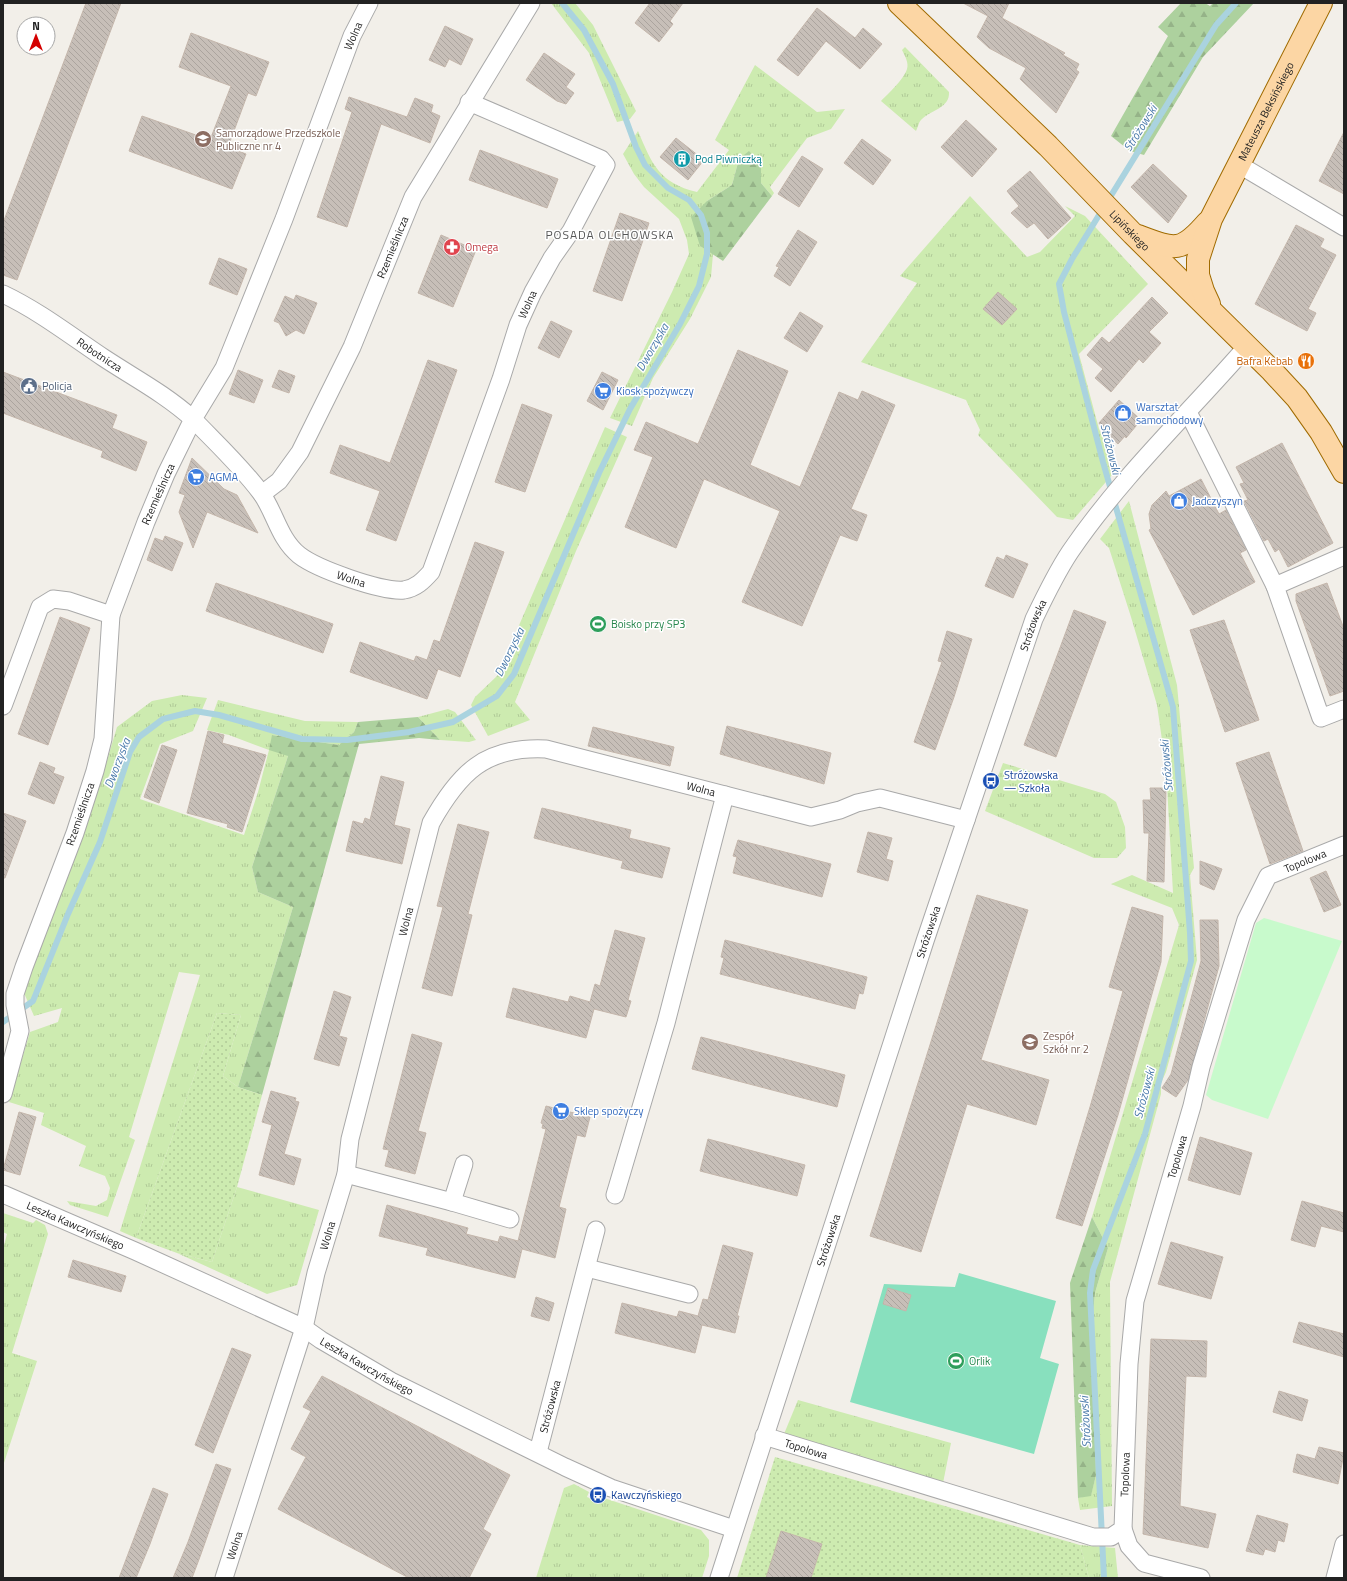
<svg xmlns="http://www.w3.org/2000/svg" width="1347" height="1581" viewBox="0 0 1347 1581" font-family="'Titillium Web',sans-serif">
<defs>
<pattern id="grass-tufts" width="24" height="20" patternUnits="userSpaceOnUse"><rect width="24" height="20" fill="#cdebb0"/><path d="M3 7l-1-3M5 7V3M7 7l1-3M15 17l-1-3M17 17v-4M19 17l1-3" fill="none" stroke="#b0c997"/></pattern>
<pattern id="forest-firs" width="22" height="20" patternUnits="userSpaceOnUse"><rect width="22" height="20" fill="#add19e"/><path d="M5 1l3.5 6h-7zM16 11l3.5 6h-7z" fill="#95b388"/></pattern>
<pattern id="garden-dots" width="8" height="8" patternUnits="userSpaceOnUse"><rect width="8" height="8" fill="#cdebb0"/><path d="M2 2h.1M6 6h.1" fill="none" stroke="#b0c997" stroke-width="1.8" stroke-linecap="round"/></pattern>
<pattern id="building-back-hatch" width="6" height="6" patternUnits="userSpaceOnUse"><rect width="6" height="6" fill="#c7bfb8"/><path d="M-1 5l2 2M0 0l6 6M5-1l2 2" fill="none" stroke="#aba49e"/></pattern>
</defs>
<rect width="100%" height="100%" fill="#f2efe9"/>
<g fill="url(#grass-tufts)">
<path d="M551,3h24l18,22 43,86 -6,8 -13,3 -28,-69z"/>
<path d="M905,47l44,45c1,16 -18,18 -27,27 -3,2 -4,8 -6,12l-35,-30c7,-7 23,-22 26,-32 2,-6 -2,-13 -5,-19z"/>
<path d="M755,65l62,47 28,-3 -14,20 -24,9 -37,49 4,6 -2,3 -11,-13v-19l-22,-5 -7,26 -25,16 -7,45 13,8 -2,23 -21,42 -37,59 -21,48 -22,-8 62,-126 17,-38 -2,-14 -8,-21 -35,-32 -10,-13 -11,-20 15,-23c14,33 21,52 59,61l32,-42 -14,-10z"/>
<path d="M970,196l57,61 13,-5 35,-36 -10,-10 20,10 63,68 -69,70 20,75 19,39 -45,52 -16,-3 -79,-82 2,-5 -14,-30 -105,-38 56,-79 -17,-7z"/>
<path d="M605,427l22,10 -51,114 -61,151 15,18 -42,16 -17,-31 4,-8 22,-21z"/>
<path d="M1129,501l48,184 17,183 -4,7 7,85 -31,112 -5,11v11l-51,188 2,224 -32,4 -2,-12 13,-3 5,-20 -3,-161 2,-21 13,-45 -16,-31 87,-292 -7,-17 -61,-24 21,-9 41,18 -7,-125 -9,-63 -26,-88 -22,-69 -9,-9z"/>
<path d="M182,695l25,3 -14,33 -33,13 -20,55 104,36 14,-43 11,-42 -40,-15 -22,-5 11,-30 87,21 53,1 -4,10 -15,13 -67,-10 16,21 -36,111 6,25 35,15 -55,180 -15,-11 18,-61 -24,-2 -81,225 -16,-7 80,-256 -21,-3 -50,165 6,3 -27,77 -38,-12 -3,-4 29,5 11,-6 3,-12 -5,-12 -26,-10 7,-20 -45,-21 3,-12 -35,-11 21,-70 28,-10 4,-14 -28,8 -10,-23 81,-226 12,-40 35,-26z"/>
<path d="M448,709l7,3 21,28 -7,2 -29,-2 -22,-23z"/>
<path d="M1003,763l102,31 11,8 9,25 1,21 -9,10h-23l-109,-47z"/>
<path d="M237,1187l82,23 -22,75 -30,9 -90,-41 35,9z"/>
<path d="M3,1213l30,10 3,-3 9,5 3,9 -36,119 25,8 -34,105v-217l4,-15 -4,-2z"/>
<path d="M798,1400l153,43 -8,40 -159,-49z"/>
<path d="M574,1484l15,8 -2,5 15,6 2,-5 97,32 8,10v16l-7,22h-166l28,-90z"/>
<path d="M1080,1545l35,3 3,30h-29z"/>
</g>
<g fill="url(#forest-firs)">
<path d="M1181,3h24l5,3 3,-3h41l-51,54 -59,98 -14,-4 -19,-15 57,-100 -10,-9z"/>
<path d="M749,151l12,13v19l11,13 -49,65 -23,-15 -9,-29 16,-16 25,-16 7,-26z"/>
<path d="M418,717l22,23 -21,-2 -60,6 -97,351 -24,-8 55,-180 -35,-15 -6,-25 36,-111 -19,-6 3,-15 67,10 15,-13 4,-10z"/>
<path d="M1092,1217l16,31 -13,45 -2,21 3,161 -5,21 -13,2 -8,-215z"/>
</g>
<path fill="#c8facc" d="M1264,918l78,23 -74,178 -56,-19 -6,-5 50,-172z"/>
<g fill="url(#garden-dots)">
<path d="M217,1013l24,2 -18,61 15,11 24,8 -25,92 -25,75 -35,-9 -41,-15z"/>
<path d="M775,1457l305,88 9,33h-352z"/>
</g>
<path fill="#88e0be" d="M959,1273l97,28 -16,57 19,6 -25,90 -184,-52 34,-118 71,3z"/>
<g fill="none" stroke-linecap="round" stroke-linejoin="round">
<g stroke="#aad3df" stroke-width="6">
<path d="M3,1022l30,-21 35,-87 32,-72 30,-90 9,-15 24,-18 32,-8 24,4 83,24 45,1 62,-8 44,-10 44,-26 17,-22 85,-201 31,-64 50,-85 19,-38 8,-32v-21l-6,-18 -12,-15 -21,-12 -23,-23 -9,-18 -23,-63 -29,-54 -22,-27"/>
<path d="M1104,1578l-14,-285 3,-23 52,-136 46,-173 -1,-28 -17,-226 -70,-245 -39,-150 -5,-28 13,-25 144,-234 20,-22"/>
</g>
</g>
<g fill="url(#building-back-hatch)" stroke="#c4b6ab">
<path d="M86,3h35l-104,277 -14,-5v-52z"/>
<path d="M650,3h33l-13,18 3,3 -14,18 -24,-19z"/>
<path d="M963,3h46l-7,15 63,35 -2,2 16,9 -3,6 3,2 -23,41 -36,-34 6,-11 -37,-20 -12,-11 11,-21z"/>
<path d="M817,8l38,30 8,-10 19,16 -22,25 -34,-28 -28,35 -21,-16z"/>
<path d="M445,26l28,13 -12,26 -12,-6 -4,8 -16,-7z"/>
<path d="M191,33l78,29 -13,34 -8,-3 -20,54 18,7 -14,35 -103,-38 13,-35 68,24 21,-54 -52,-19z"/>
<path d="M544,53l31,21 -9,13 8,6 -8,11 -9,-3 -31,-21z"/>
<path d="M349,97l58,20 8,-19 18,7 -2,7 9,4 -10,27 -49,-19 -34,103 -30,-10 35,-105 -7,-3z"/>
<path d="M966,120l31,29 -25,28 -31,-30z"/>
<path d="M1344,132v62l-25,-13z"/>
<path d="M676,138l28,22 -16,20 -28,-23z"/>
<path d="M862,139l29,21 -18,25 -29,-22z"/>
<path d="M480,150l78,29 -11,29 -78,-28z"/>
<path d="M802,156l21,13 -24,38 -21,-13z"/>
<path d="M1153,164l34,32 -19,27 -37,-36z"/>
<path d="M1030,171l41,47 -23,21 -14,-16 -7,5 -16,-15 8,-7 -12,-15z"/>
<path d="M620,213l29,10 -27,78 -29,-10z"/>
<path d="M1296,225l28,14 -4,8 16,8 -28,54 8,4 -9,18 -52,-27z"/>
<path d="M798,230l19,12 -27,44 -16,-10 5,-9 -3,-1z"/>
<path d="M441,235l35,15 -23,57 -35,-14z"/>
<path d="M219,258l28,11 -10,26 -28,-11z"/>
<path d="M998,292l19,17 -15,16 -19,-16z"/>
<path d="M296,295l21,8 -13,31 -8,-4 -10,6 -7,-13 -5,-2 11,-25 9,4z"/>
<path d="M1152,297l16,16 -19,19 12,11 -18,20 -4,-4 -28,33 -16,-14 8,-9 -16,-14 15,-18 7,6z"/>
<path d="M800,312l23,14 -16,26 -23,-14z"/>
<path d="M551,321l21,10 -13,27 -21,-10z"/>
<path d="M738,350l50,21 -38,94 50,22 39,-95 19,8 4,-9 33,14 -44,104 16,6 -10,26 -17,-6 -38,91 -60,-24 38,-91 -76,-32 -28,69 -51,-21 28,-70 -19,-7 12,-28 52,22z"/>
<path d="M428,360l29,10 -61,171 -30,-11 14,-39 -50,-18 10,-28 50,18z"/>
<path d="M238,370l25,10 -9,23 -25,-9z"/>
<path d="M279,370l16,6 -6,17 -17,-6z"/>
<path d="M3,372l114,43 -5,13 35,14 -11,29 -35,-14 2,-6 -100,-38z"/>
<path d="M602,372l16,8 -15,30 -16,-9z"/>
<path d="M1119,400l22,20 -15,18 -1,-2 -7,8 -11,-10 -8,-11z"/>
<path d="M522,404l30,11 -27,77 -30,-10z"/>
<path d="M1282,443l51,100 -45,24 -9,-18 -4,3 -7,-13 -4,2 -20,-40 4,-1 -8,-16 4,-1 -8,-16z"/>
<path d="M192,458l32,31 13,6 21,38 -51,-21 -14,36 -14,-36 6,-17 -6,-2z"/>
<path d="M1201,479l18,35 7,-4 20,40 -6,3 15,29 -62,33 -44,-85 2,-1 -2,-15 3,-9 14,-14 3,5z"/>
<path d="M165,536l18,7 -11,28 -25,-11 8,-22 8,3z"/>
<path d="M475,542l29,10 -44,125 -22,-8 -11,30 -77,-27 10,-30 54,19 2,-5 11,4 7,-20 6,2z"/>
<path d="M1006,555l22,9 -15,34 -28,-12 12,-29 7,3z"/>
<path d="M216,583l117,41 -10,29 -117,-42z"/>
<path d="M1327,583l17,46v62l-14,5 -34,-95v-7z"/>
<path d="M1074,610l32,12 -50,135 -32,-12z"/>
<path d="M60,617l30,11 -42,117 -30,-11z"/>
<path d="M1224,620l35,100 -34,12 -35,-102z"/>
<path d="M947,631l25,8 -18,58 -19,53 -21,-8 28,-80 -4,-1z"/>
<path d="M727,726l104,27 -7,31 -104,-30z"/>
<path d="M593,727l81,20 -4,19 -82,-20z"/>
<path d="M208,731l16,4 -2,8 44,12 -24,77 -15,-5 1,-3 -41,-11z"/>
<path d="M162,745l15,5 -18,53 -15,-6z"/>
<path d="M1269,752l34,99 -33,13 -34,-101z"/>
<path d="M40,762l15,6 -2,5 11,4 -10,27 -26,-10z"/>
<path d="M381,776l23,6 -10,43 16,4 -8,35 -56,-13 7,-30 10,3 2,-6 5,2z"/>
<path d="M1150,788h16l-2,94 -17,-1 2,-48h-5l-1,-33h8z"/>
<path d="M542,808l89,22 -2,8 41,10 -8,30 -41,-10 2,-7 -89,-23z"/>
<path d="M3,813l23,8 -21,57h-2z"/>
<path d="M458,824l31,8 -21,82 4,1 -20,81 -30,-8 21,-81 -6,-1z"/>
<path d="M868,832l24,6 -6,21 7,2 -5,20 -31,-9z"/>
<path d="M738,840l93,24 -9,33 -89,-24 4,-16 -4,-1z"/>
<path d="M1200,861l22,8 -8,21 -14,-6z"/>
<path d="M1326,871l15,34 -17,7 -14,-34z"/>
<path d="M977,895l51,15 -47,150 68,20 -13,45 -69,-21 -46,148 -51,-16z"/>
<path d="M1132,907l31,9 -2,46 -43,153 -36,111 -26,-8 34,-111 33,-116 -14,-4z"/>
<path d="M1200,920h18l1,46 -31,114 -12,17 -14,-9 9,-14 30,-113z"/>
<path d="M615,930l30,8 -17,62 3,1 -5,16 -32,-8 -8,29 -80,-21 7,-29 55,14 2,-6 20,6 5,-18 5,2z"/>
<path d="M725,940l142,37 -4,17 -4,-1 -4,16 -135,-35 4,-16 -3,-1z"/>
<path d="M334,991l17,6 -12,39 8,2 -8,28 -25,-7z"/>
<path d="M412,1034l30,9 -24,88 8,2 -11,41 -30,-8 4,-16 -6,-1z"/>
<path d="M701,1037l144,38 -8,32 -145,-38z"/>
<path d="M271,1091l25,7 -1,3 4,1 -15,52 17,5 -7,26 -35,-10 13,-50 -10,-3z"/>
<path d="M546,1106l44,11 -5,20 -8,-2 -18,72 7,2 -11,49 -33,-9 -7,29 -89,-23 2,-7 -49,-12 8,-31 81,23 -2,6 32,8 2,-6 18,5 28,-112 -4,-1 1,-4 -2,-1z"/>
<path d="M19,1112l17,5 -16,58 -17,-5z"/>
<path d="M1200,1137l52,16 -12,42 -52,-15z"/>
<path d="M708,1139l97,26 -8,31 -97,-25z"/>
<path d="M1302,1201l42,12v19l-23,-6 -6,21 -24,-7z"/>
<path d="M1171,1242l52,15 -12,42 -53,-15z"/>
<path d="M723,1245l30,8 -16,63h2l-4,17 -33,-8 -7,28 -80,-20 7,-30 55,14 2,-6 19,5 5,-17 5,1z"/>
<path d="M73,1260l53,16 -5,16 -53,-15z"/>
<path d="M888,1288l23,7 -5,16 -23,-7z"/>
<path d="M536,1297l18,6 -5,18 -18,-5z"/>
<path d="M1299,1322l45,12v23l-51,-15z"/>
<path d="M1151,1339l56,2 -1,36 -20,-1 -6,130 36,8 -8,34 -65,-14z"/>
<path d="M232,1348l19,7 -38,98 -18,-8z"/>
<path d="M322,1376l188,99 -27,54 8,5 -22,44h-60l-131,-69 28,-52 -15,-8 20,-38 -8,-4z"/>
<path d="M1279,1391l29,9 -6,21 -29,-9z"/>
<path d="M1319,1447l25,6 -6,31 -45,-12 4,-18 18,5z"/>
<path d="M216,1464l15,5 -30,85 -9,24h-19l15,-36z"/>
<path d="M153,1488l15,6 -18,50 -14,34h-17z"/>
<path d="M1257,1515l31,9 -4,18 -6,-2 -3,12 -10,-3 -2,6 -17,-4z"/>
<path d="M781,1531l41,13 -11,34h-45z"/>
</g>
<g fill="none" stroke-linecap="round" stroke-linejoin="round">
<g stroke="#a9a9a9" stroke-width="19">
<g id="minor">
<path id="s1" d="M369,3l-17,33 -68,183 -60,149 -31,51c23,24 48,47 68,74 14,19 18,46 38,62 18,14 82,37 105,35 12,-2 19,-9 27,-18l70,-193 17,-54 15,-33 19,-34 19,-27 35,-66 -5,-6 -132,-57"/>
<path d="M1238,164l106,63"/>
<path id="s2" d="M3,294c36,17 68,42 101,64 32,21 61,36 89,61l-27,55 -20,48 -35,93 -8,124 -8,32 -20,62 -51,134 -9,27v11l5,26 -17,63"/>
<path d="M1188,412l87,174"/>
<path id="s3" d="M262,494l17,-13 21,-29 52,-105 61,-150 118,-194"/>
<path d="M1344,556l-69,30 46,132 23,-9"/>
<path d="M3,706l37,-99 13,-8 16,2 42,14"/>
<path d="M346,1174l106,28 12,-38"/>
<path id="s4" d="M3,1194l132,57 169,77 17,12 70,41 174,86 46,21 123,41"/>
<path d="M615,1195l51,-172 59,-228"/>
<path d="M452,1202l58,17"/>
<path d="M587,1268l102,26"/>
<path id="s5" d="M764,1436l329,101h18l12,-8 6,-165 6,-63 57,-195 9,-39 45,-147 22,-44 76,-31"/>
<path id="s6" d="M538,1452l58,-222"/>
<path d="M1123,1529l6,17 15,17 57,15"/>
<path id="s7" d="M224,1578l80,-250 12,-55 30,-99 4,-35 81,-316c28,-50 54,-77 115,-74l265,68 29,-7 17,-7 23,-5 86,22"/>
<path id="s8" d="M719,1578l206,-637 109,-322c11,-23 22,-46 36,-67 51,-75 118,-138 178,-207"/>
<path d="M1335,1578l9,-34"/>
</g>
</g>
<g stroke="#a06b00" stroke-width="24">
<g id="primary">
<path id="s9" d="M899,3l149,143 85,88 139,137 25,27 24,34 23,40"/>
<path d="M1138,236c37,14 43,17 69,-13"/>
<path id="s10" d="M1209,304l-6,-13 -5,-16v-16l13,-40 110,-216"/>
</g>
</g>
<use href="#minor" stroke="#fff" stroke-width="17"/>
<use href="#primary" stroke="#fcd6a4" stroke-width="22"/>
</g>
<defs>
<g id="school-disc" transform="scale(0.9)"><circle r="9.5" fill="#8d6e63" stroke="#fff"/><path d="M0-5L7-2L0 1L-7-2ZM-4 1L0 2.5L4 1V4Q0 6-4 4Z" fill="#fff"/></g>
<g id="building-disc" transform="scale(0.9)"><circle r="9.5" fill="#0f9aa8" stroke="#fff"/><path d="M-4-6H4V6H1V3H-1V6H-4ZM-2.5-4.3h1.7v1.8h-1.7ZM.8-4.3h1.7v1.8H.8ZM-2.5-1h1.7V.8h-1.7ZM.8-1h1.7V.8H.8Z" fill="#fff"/></g>
<g id="pharmacy-disc" transform="scale(0.9)"><circle r="9.5" fill="#e0444e" stroke="#fff"/><path d="M-2-6h4v4h4v4h-4v4h-4v-4h-4v-4h4Z" fill="#fff"/></g>
<g id="restaurant-disc" transform="scale(0.9)"><circle r="9.5" fill="#e8710a" stroke="#fff"/><path d="M-5-6h1v4h1v-4h1v4h1v-4h1v5L-1.5 .5V6h-2V.5L-5-1ZM5-6V6H3V1.5H1.5Q1.5-4 5-6Z" fill="#fff"/></g>
<g id="civic-disc" transform="scale(0.9)"><circle r="9.5" fill="#5c6f8a" stroke="#fff"/><path d="M-.6-6.5H3V-4.5H.6V-3L4-1V1h2V6H-6V1h2V-1L-.6-3ZM-1.2 2.5V6h2.4V2.5Z" fill="#fff"/></g>
<g id="supermarket-disc" transform="scale(0.9)"><circle r="9.5" fill="#3f7fe0" stroke="#fff"/><path d="M-6-5.5h2.5l.6 2H6L4.5 2H-2.5L-4.4-4H-6ZM-1.5 3.2a1.3 1.3 0 1 0 .1 0ZM3 3.2a1.3 1.3 0 1 0 .1 0Z" fill="#fff"/></g>
<g id="shop-disc" transform="scale(0.9)"><circle r="9.5" fill="#3f7fe0" stroke="#fff"/><path d="M-5-2.5h2.3a2.7 3.5 0 0 1 5.4 0H5L5.5 6h-11ZM-1.5-2.5h3a1.5 2.3 0 0 0-3 0Z" fill="#fff"/></g>
<g id="stadium-disc" transform="scale(0.9)"><circle r="9.5" fill="#2e9e5b" stroke="#fff"/><path d="M0-5a6.5 5 0 1 0 0 10a6.5 5 0 1 0 0-10ZM-3.5-1.8h7v3.6h-7Z" fill="#fff"/></g>
<g id="bus-disc" transform="scale(0.9)"><circle r="9.5" fill="#1a4fb4" stroke="#fff"/><path d="M-5-6H5V4H4V6H2V4H-2V6H-4V4H-5ZM-3.5-4V0h7V-4ZM-3.5 1.2v1.5H-2V1.2ZM2 1.2v1.5H3.5V1.2Z" fill="#fff"/></g>
</defs>
<g fill-rule="evenodd">
<use href="#school-disc" x="203" y="139"/>
<use href="#building-disc" x="682" y="159"/>
<use href="#pharmacy-disc" x="452" y="247"/>
<use href="#restaurant-disc" x="1306" y="361"/>
<use href="#civic-disc" x="29" y="386"/>
<use href="#supermarket-disc" x="603" y="391"/>
<use href="#shop-disc" x="1123" y="413"/>
<use href="#supermarket-disc" x="196" y="477"/>
<use href="#shop-disc" x="1179" y="501"/>
<use href="#stadium-disc" x="598" y="624"/>
<use href="#bus-disc" x="991" y="781"/>
<use href="#school-disc" x="1030" y="1042"/>
<use href="#supermarket-disc" x="561" y="1111"/>
<use href="#stadium-disc" x="956" y="1361"/>
<use href="#bus-disc" x="598" y="1495"/>
</g>
<g text-anchor="middle" dominant-baseline="central" stroke-width="3" stroke-linejoin="round" paint-order="stroke">
<g font-size="11" fill="#222" stroke="#fff">
<text transform="translate(353 36) rotate(-66)">Wolna</text>
<text stroke="none"><textPath href="#s10" startOffset="210">Mateusza Beksińskiego</textPath></text>
<text stroke="none"><textPath href="#s9" startOffset="324">Lipińskiego</textPath></text>
<text stroke="none"><textPath href="#s3" startOffset="282">Rzemieślnicza</textPath></text>
<text stroke="none"><textPath href="#s1" startOffset="1056">Wolna</textPath></text>
<text stroke="none"><textPath href="#s2" startOffset="114">Robotnicza</textPath></text>
<text transform="translate(158 494) rotate(-66)">Rzemieślnicza</text>
<text stroke="none"><textPath href="#s1" startOffset="684">Wolna</textPath></text>
<text stroke="none"><textPath href="#s8" startOffset="1003">Stróżowska</textPath></text>
<text stroke="none"><textPath href="#s7" startOffset="1090">Wolna</textPath></text>
<text transform="translate(80 814) rotate(-71)">Rzemieślnicza</text>
<text stroke="none"><textPath href="#s5" startOffset="1091">Topolowa</textPath></text>
<text stroke="none"><textPath href="#s7" startOffset="682">Wolna</textPath></text>
<text stroke="none"><textPath href="#s8" startOffset="679">Stróżowska</textPath></text>
<text stroke="none"><textPath href="#s5" startOffset="755">Topolowa</textPath></text>
<text stroke="none"><textPath href="#s4" startOffset="79">Leszka Kawczyńskiego</textPath></text>
<text stroke="none"><textPath href="#s7" startOffset="358">Wolna</textPath></text>
<text stroke="none"><textPath href="#s8" startOffset="355">Stróżowska</textPath></text>
<text stroke="none"><textPath href="#s4" startOffset="403">Leszka Kawczyńskiego</textPath></text>
<text stroke="none"><textPath href="#s6" startOffset="47">Stróżowska</textPath></text>
<text stroke="none"><textPath href="#s5" startOffset="44">Topolowa</textPath></text>
<text stroke="none"><textPath href="#s5" startOffset="431">Topolowa</textPath></text>
<text stroke="none"><textPath href="#s7" startOffset="34">Wolna</textPath></text>
</g>
<g font-size="11" fill="#785e54" stroke="#fff" text-anchor="start">
<text x="216" y="133">Samorządowe Przedszkole<tspan x="216" dy="13">Publiczne nr 4</tspan></text>
<text x="1043" y="1036">Zespół<tspan x="1043" dy="13">Szkół nr 2</tspan></text>
</g>
<g font-size="11" fill="#0d838f" stroke="#fff" text-anchor="start">
<text x="695" y="159">Pod Piwniczką</text>
</g>
<g font-size="11" fill="#be3a42" stroke="#fff" text-anchor="start">
<text x="465" y="247">Omega</text>
</g>
<g font-size="11" fill="#c56008" stroke="#fff" text-anchor="end">
<text x="1293" y="361">Bafra Kebab</text>
</g>
<g font-size="11" fill="#4e5e75" stroke="#fff" text-anchor="start">
<text x="42" y="386">Policja</text>
</g>
<g font-size="11" fill="#366cbe" stroke="#fff" text-anchor="start">
<text x="616" y="391">Kiosk spożywczy</text>
<text x="1136" y="407">Warsztat<tspan x="1136" dy="13">samochodowy</tspan></text>
<text x="209" y="477">AGMA</text>
<text x="1192" y="501">Jadczyszyn</text>
<text x="574" y="1111">Sklep spożyczy</text>
</g>
<g font-size="11" fill="#27864d" stroke="#fff" text-anchor="start">
<text x="611" y="624">Boisko przy SP3</text>
<text x="969" y="1361">Orlik</text>
</g>
<g font-size="11" fill="#164399" stroke="#fff" text-anchor="start">
<text x="1004" y="775">Stróżowska<tspan x="1004" dy="13">— Szkoła</tspan></text>
<text x="611" y="1495">Kawczyńskiego</text>
</g>
<g font-size="12" font-style="italic" fill="#4a7aab" stroke="#fff">
<text transform="translate(1140 128) rotate(-58)">Stróżowski</text>
<text transform="translate(652 347) rotate(-60)">Dworzyska</text>
<text transform="translate(1111 449) rotate(76)">Stróżowski</text>
<text transform="translate(509 652) rotate(-64)">Dworzyska</text>
<text transform="translate(117 763) rotate(-69)">Dworzyska</text>
<text transform="translate(1166 766) rotate(-95)">Stróżowski</text>
<text transform="translate(1144 1093) rotate(-75)">Stróżowski</text>
<text transform="translate(1085 1422) rotate(-93)">Stróżowski</text>
</g>
<g font-size="12" letter-spacing="1" fill="#555" stroke="#fff">
<text x="610" y="234">POSADA OLCHOWSKA</text>
</g>
</g>
<rect width="1347" height="1581" fill="none" stroke="#222222" stroke-width="8"/>
<g transform="translate(36 36)"><circle r="19" fill="#ffffff" stroke="#a7a7a7"/>
<path d="M0-3L7 15L0 10L-7 15Z" fill="#d40000"/>
<text y="-6" font-size="11" font-weight="bold" text-anchor="middle" fill="#222222">N</text>
</g>
</svg>
